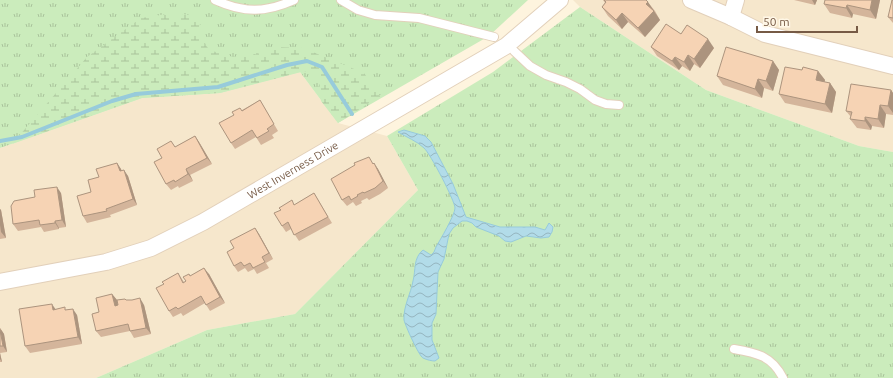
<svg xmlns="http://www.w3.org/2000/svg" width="893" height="378" viewBox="0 0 893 378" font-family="Ubuntu,sans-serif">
<defs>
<pattern id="grass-tufts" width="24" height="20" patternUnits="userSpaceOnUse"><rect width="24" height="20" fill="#cbecbc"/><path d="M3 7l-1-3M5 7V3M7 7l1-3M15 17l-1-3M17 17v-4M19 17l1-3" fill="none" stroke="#a9c29b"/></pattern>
<pattern id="wetland-marsh" width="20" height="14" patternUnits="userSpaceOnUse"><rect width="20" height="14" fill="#cbecbc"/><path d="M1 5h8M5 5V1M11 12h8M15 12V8" fill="none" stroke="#a9c29b"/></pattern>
<pattern id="water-waves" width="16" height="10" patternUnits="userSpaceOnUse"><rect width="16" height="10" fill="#b2dce9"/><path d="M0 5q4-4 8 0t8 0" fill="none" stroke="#95b5bf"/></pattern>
</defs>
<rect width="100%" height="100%" fill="#fef4de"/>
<g fill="#f6e7cc">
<path d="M573,0h320v152l-34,-6 -153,-56 -126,-83z"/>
<path d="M300,72l38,51 49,13 31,54 -123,124 -88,16 -111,48h-96v-230l142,-50 78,-5z"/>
</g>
<g fill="url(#grass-tufts)">
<path d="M0,0h528l-39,36 -151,87 -38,-51 -80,21 -78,5 -142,50z"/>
<path d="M580,7l126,83 153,56 34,6v226h-797l111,-48 88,-16 123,-124 -31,-54 106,-64z"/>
</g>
<path fill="url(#wetland-marsh)" d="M173,13l26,3 2,20 8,14 24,7 20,-2 26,-8 24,1 61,25 16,23 -42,27 -17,-22 -2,-21 -14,-9 -85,22 -78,5 -130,46 75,-87 54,-39z"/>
<path fill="url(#water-waves)" stroke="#97cbdb" d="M404,130l21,6 6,6 22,42 13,33 34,10h35l10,3 4,-7 4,4 -1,5 -3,5 -8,1 -15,-2 -15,6 -6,-1 -6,-5 -23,-9 -4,-4 -5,-2h-5l-9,7 -4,6 -5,25 -6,13 -2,42 -4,9v17l7,18 -4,3c-3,0 -8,-1 -12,-3 -4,-2 -18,-33 -19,-38 -1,-13 7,-27 9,-39 3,-11 0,-23 10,-31l8,5 3,-3 2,-5c4,-7 19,-32 19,-39 0,-7 -25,-55 -31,-60 -7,-7 -18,-11 -26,-16z"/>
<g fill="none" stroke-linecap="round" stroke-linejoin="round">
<path stroke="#97cbdb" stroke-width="4" d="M0,141l22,-4 90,-36 24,-7 82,-7 69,-22 20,-4 15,6 30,47"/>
<g stroke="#e2d0ba" stroke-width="10">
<g id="service">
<path d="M215,0c29,13 50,13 79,0"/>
<path d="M341,0l17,10 17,5 44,3 75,19"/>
<path d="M514,51l16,15 16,9 20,7 14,7 15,11 11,4 13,1"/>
<path d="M734,349c23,4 38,7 49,29"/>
</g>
</g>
<g stroke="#e2d0ba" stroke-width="18">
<g id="minor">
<path d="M691,0l40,17 34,17 128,32"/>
<path d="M731,17l5,-17"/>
<path id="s1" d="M0,282l106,-20 45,-14 52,-26 303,-176 54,-46"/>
</g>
</g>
<use href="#service" stroke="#fff" stroke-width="8"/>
<use href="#minor" stroke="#fff" stroke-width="16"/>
</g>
<g fill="#d4b59b">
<path d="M603,0h43l9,11 5,9 -15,17 -17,-15 -6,7 -14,-13 -6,-9 3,-4z"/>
<path d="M794,0h23l-2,5z"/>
<path d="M825,0h55l-4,19 -23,-5 -1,4 -22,-5 -6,-9z"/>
<path d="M893,0v23l-5,-6z"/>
<path d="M681,34l33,14 -14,20 -6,-4 -4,7 -8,-5 -3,4 -22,-14 -6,-9z"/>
<path d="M773,61l6,9 -6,21 -9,-3 -2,10 -39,-13 -6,-9z"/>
<path d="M802,70l16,1 7,9 -1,2 6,1 6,9 -4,21 -47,-10 -6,-9z"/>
<path d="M891,90l2,3v22l-7,-1 -2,14 -12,-2 -1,4 -14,-2 -7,-9 1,-2 -5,-6z"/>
<path d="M260,100l18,31 -6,4 2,3 -13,7 -5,-8 -21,12 -4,-6 11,-33z"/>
<path d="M195,136l4,6 13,22 -22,11 3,6 -14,7 -1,-2 -7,4 -5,-6 -4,-26 9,-17 4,6z"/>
<path d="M117,163l5,8 6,5 9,29 -27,10 1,2 -24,6 -4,-7 8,-24 8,-15z"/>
<path d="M373,163l5,6 10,19 -8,6 -11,6 -2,-2 -6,3 1,2 -6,3 -3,-4 -6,4 -5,-6z"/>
<path d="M61,193l5,34 -7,1v1l-15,3 -3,-5 -23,4 -5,-7z"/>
<path d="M314,193l18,30 -33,18 -8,-12 -5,3 -4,-6 13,-21z"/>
<path d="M0,209l1,1 5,28 -6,1z"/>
<path d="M255,228l4,6 14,25 -7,4 3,5 -12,6 -3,-5 -6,3 -3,-4 -7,4 -4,-6v-18z"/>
<path d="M178,273l6,9 2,-1 4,-5 19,-2 16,29 -15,8 -5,-8 -22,13 -2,-3 -8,4 -4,-6 -5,-27z"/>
<path d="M112,294l5,6h9l18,5 7,29 -17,4 -4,-7 -29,6 -5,-6 3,-19z"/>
<path d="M56,309l10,1 11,5 5,29 -52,9 -5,-7z"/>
<path d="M0,328l4,6 3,18 -7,1 2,9h-2z"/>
</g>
<g fill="#ac947e">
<path d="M812,0h5l-2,5z"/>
<path d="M872,0h8l-4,19 -6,-9z"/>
<path d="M648,2l12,18 -15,17 -7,-9 8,-24z"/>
<path d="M847,5l6,9 -1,4 -6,-10z"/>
<path d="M622,13l6,9 -6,7 -6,-9z"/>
<path d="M708,39l6,9 -14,20 -6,-9z"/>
<path d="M688,55l6,9 -4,7 -6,-9z"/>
<path d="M675,57l7,9 -3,4 -7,-9z"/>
<path d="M773,61l6,9 -6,21 -7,-10z"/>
<path d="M818,71l7,9 -2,9 -7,-9z"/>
<path d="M758,79l6,9 -2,10 -7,-9z"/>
<path d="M830,83l6,9 -4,21 -7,-9z"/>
<path d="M891,90l2,3v20l-5,-7z"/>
<path d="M880,105l6,9 -2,14 -6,-9z"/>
<path d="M865,117l7,9 -1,4 -6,-9z"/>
<path d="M195,136l4,6 13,22 -5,-6z"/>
<path d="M117,163l4,6 3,9 -4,-7z"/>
<path d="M374,163l4,6 10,19 -5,-7z"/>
<path d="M186,169l4,6 3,6 -5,-7z"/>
<path d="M124,170l4,6 9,29 -4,-6z"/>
<path d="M57,187l4,6 5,34 -4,-7z"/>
<path d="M0,209l1,1 5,28 -5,-6 -1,-7z"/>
<path d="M55,221l4,7v1l-4,-6z"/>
<path d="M255,228l4,6 14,25 -4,-6z"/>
<path d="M204,268l5,6 16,29 -5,-6z"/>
<path d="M112,294l5,6 2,12 -4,-6z"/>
<path d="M140,298l4,7 7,29 -5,-6z"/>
<path d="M52,304l4,6h-3z"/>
<path d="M73,309l4,6 5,29 -4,-7z"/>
<path d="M0,328l4,6 3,18 -4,-6z"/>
<path d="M0,353l2,9 -2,-3z"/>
</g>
<g fill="#f6d3b4" stroke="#ac947e">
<path d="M604,0h42l2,2 -2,2 8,7 -16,17 -16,-15 -6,7 -14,-13 4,-5z"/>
<path d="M825,0h47l-2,10 -23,-5 -1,3 -22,-4z"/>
<path d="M892,0h1v18l-5,-1z"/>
<path d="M666,24l15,10 6,-9 21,14 -14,20 -6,-4 -4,7 -9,-5 -3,4 -21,-14z"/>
<path d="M726,47l47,14 -7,20 -8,-2 -3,10 -38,-13z"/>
<path d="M785,67l17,3 1,-3 15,4 -2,9 14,3 -5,21 -46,-10z"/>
<path d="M851,84l40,6 -3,16 -8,-1 -2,14 -13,-2v4l-15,-2 2,-7 -6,-1z"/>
<path d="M260,100l14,24 -7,5 2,2 -12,7 -5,-8 -21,13 -12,-20 15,-8 -2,-3 8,-4 2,3z"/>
<path d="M195,136l12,22 -21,11 2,5 -13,8 -1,-2 -8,4 -12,-22 8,-4 -5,-9 14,-8 4,6z"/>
<path d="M369,157l4,7 1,-1 9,18 -8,7 -11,5 -1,-1 -6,3 1,1 -7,4 -2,-4 -7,4 -11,-21 24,-14 -1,-2z"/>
<path d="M117,163l3,8 4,-1 9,29 -27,10 1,2 -24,5 -6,-20 14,-4 -3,-12 11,-3 -3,-8z"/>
<path d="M57,187l5,33 -7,1v2l-15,2 -1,-5 -26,4 -2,-18 3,-5 21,-4 -1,-7z"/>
<path d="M314,193l14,24 -34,18 -6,-13 -6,4 -8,-13 7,-3 -2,-2 13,-8 2,5z"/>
<path d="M255,228l14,25 -7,4 3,5 -12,6 -3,-5 -6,3 -3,-4 -7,4 -7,-14 7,-4 -4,-7z"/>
<path d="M204,268l16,29 -14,8 -5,-9 -23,13 -2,-2 -7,4 -13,-23 8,-4 -2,-2 16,-9 5,10 3,-2 -3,-4 6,-3 1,2z"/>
<path d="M112,294l3,12 3,-1 -1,-5 8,-1 1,1h6l8,-2 6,30 -16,3 -2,-7 -32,7 -4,-17 7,-2 -3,-14z"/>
<path d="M52,304l1,6 12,-3v3l8,-1 5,28 -53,9 -6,-37z"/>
<path d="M0,330l3,16h-3z"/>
</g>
<g text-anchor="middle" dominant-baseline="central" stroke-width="3.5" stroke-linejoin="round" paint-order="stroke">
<g font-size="11" fill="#765a45" stroke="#fff7e6">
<text stroke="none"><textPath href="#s1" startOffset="317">West Inverness Drive</textPath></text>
</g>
</g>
<path d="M757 26v6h100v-6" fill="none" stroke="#765a45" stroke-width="2"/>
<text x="763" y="26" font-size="12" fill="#765a45" stroke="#fff7e6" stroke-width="3" paint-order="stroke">50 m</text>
</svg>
